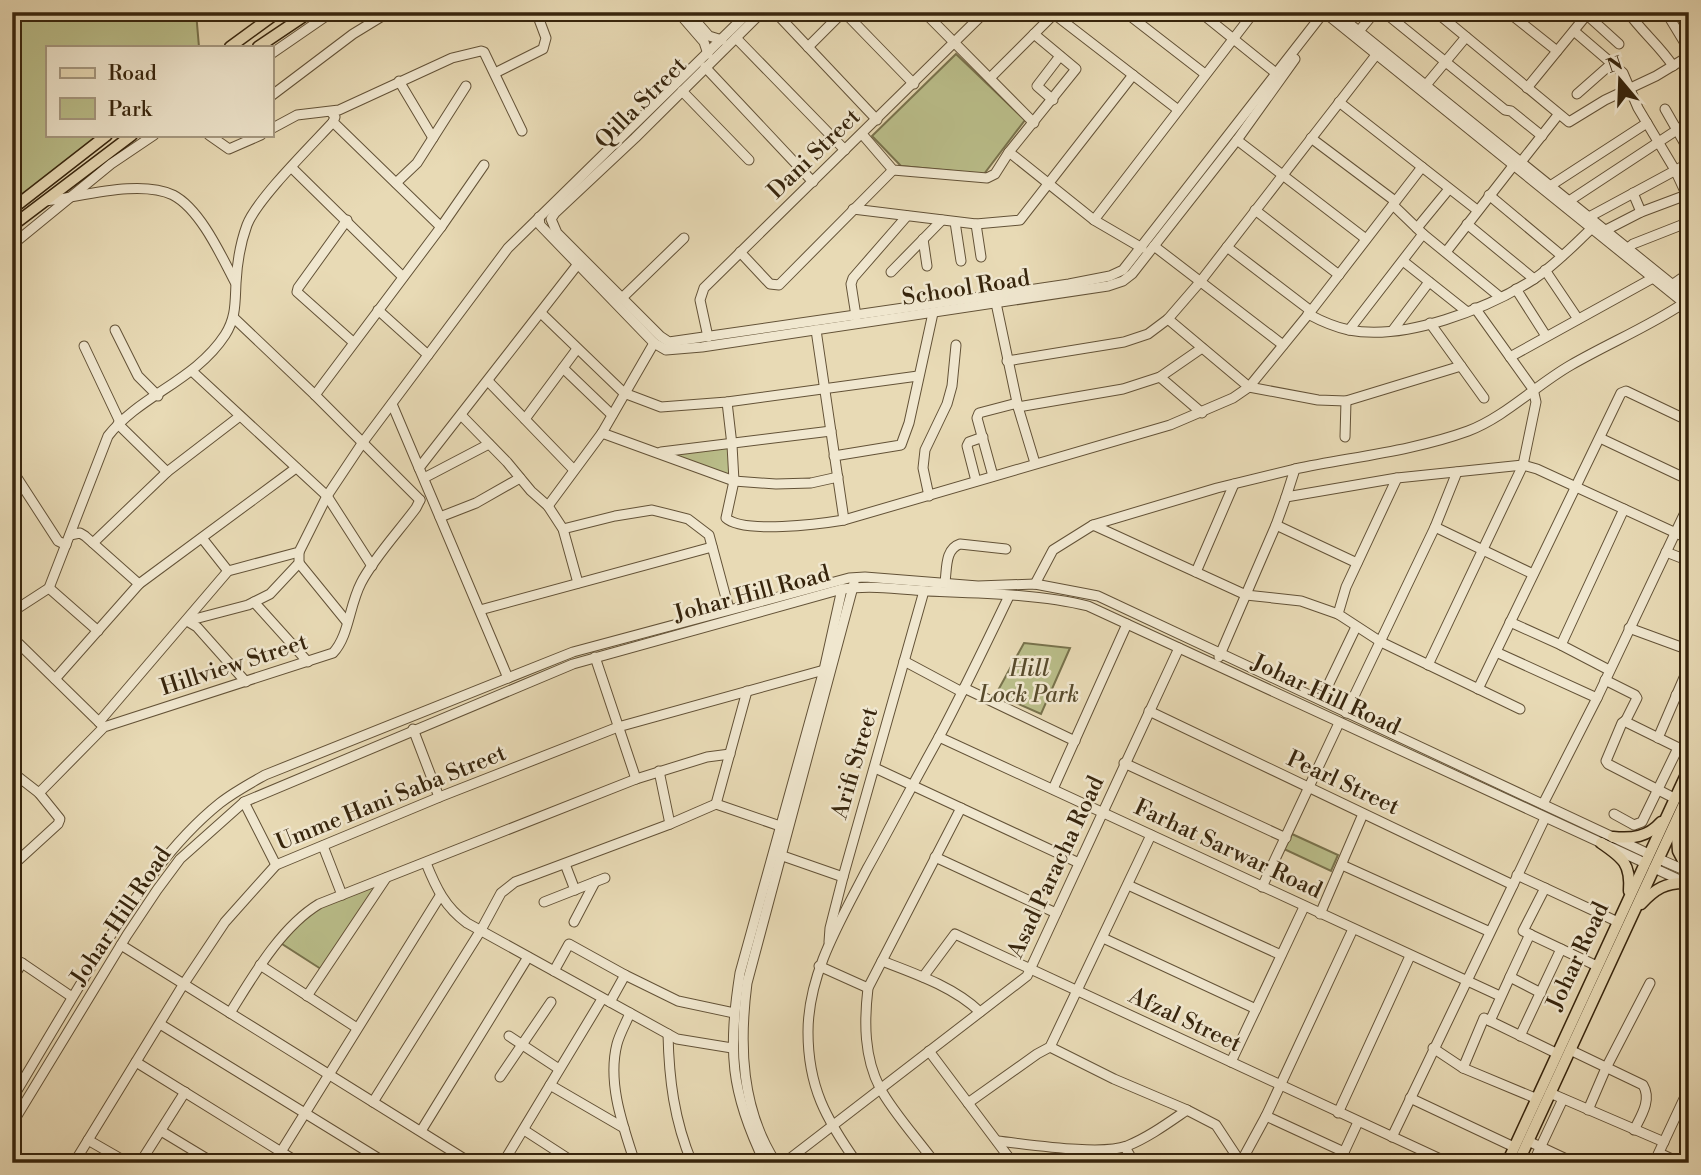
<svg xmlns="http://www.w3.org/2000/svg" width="1701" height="1175" viewBox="0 0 1701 1175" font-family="'Libre Bodoni',serif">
<rect width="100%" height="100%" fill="#e8dab5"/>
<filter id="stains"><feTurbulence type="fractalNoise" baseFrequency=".00286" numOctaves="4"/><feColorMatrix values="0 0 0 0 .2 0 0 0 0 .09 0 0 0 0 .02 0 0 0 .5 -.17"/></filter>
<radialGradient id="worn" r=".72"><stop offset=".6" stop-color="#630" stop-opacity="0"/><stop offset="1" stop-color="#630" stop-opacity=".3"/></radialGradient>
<g fill="#babe8a" stroke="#78724c" stroke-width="2">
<path d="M12,12h184l3,35h-152v88h61l-96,74z"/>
<path d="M956,54l69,66 -41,54 -83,-8 -29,-30z"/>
<path d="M732,445l2,36 -75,-29z"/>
<path d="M1024,643l46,5 -29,66 -45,-20z"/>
<path d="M1292,834l46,21 -7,16 -47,-22z"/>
<path d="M386,878l-62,93 -45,-29 22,-28z"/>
</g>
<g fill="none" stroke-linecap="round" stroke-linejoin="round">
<g stroke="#635237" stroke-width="11">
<g id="minor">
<path d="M678,12l26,30 4,12"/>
<path d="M688,12l21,24 13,4"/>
<path d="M762,12l-127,126 -80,75 -4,6 6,14 103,103 9,6 400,-58 41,-8 13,-6 201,-258"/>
<path d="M775,12l102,108"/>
<path d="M844,12l70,72"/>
<path d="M924,12l110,111"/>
<path d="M1125,12l80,62"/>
<path d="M1200,12l77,62"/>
<path d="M1335,12l354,286"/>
<path d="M1384,12l121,98 6,1 31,25"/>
<path d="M1436,12l133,110 36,-22 51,-24 33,-20"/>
<path d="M1508,12l49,39"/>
<path d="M1628,12c14,20 32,34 45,54"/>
<path d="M1666,12l23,38"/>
<path d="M1054,14l123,95"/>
<path d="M1587,15l32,29"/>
<path d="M1329,16l360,291"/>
<path d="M1359,31l16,-19"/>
<path d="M1574,31l49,42 15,35 37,62 14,30"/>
<path d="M736,38l109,112"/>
<path d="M808,47l35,-35"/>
<path d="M271,54l61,-42"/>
<path d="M705,67l108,115"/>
<path d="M495,73l48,-24 3,-11 -9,-24"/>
<path d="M990,78l66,-66"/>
<path d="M399,81l34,57"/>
<path d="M1426,85l40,-48"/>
<path d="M1527,88l62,-76"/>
<path d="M682,91l67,69"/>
<path d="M1577,94l34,-30"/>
<path d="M271,96l82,-62 36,-22"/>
<path d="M1053,100l-16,-14 23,-30"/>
<path d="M1339,102l138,108"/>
<path d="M1665,109l24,42"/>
<path d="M271,129l26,-14 42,-5 113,-52 29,-7 3,1 38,79"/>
<path d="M862,134l31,36 94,8 8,-4 14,-22 67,-83 -42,-35"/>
<path d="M209,135l20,14 32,-14"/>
<path d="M1311,138l84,63"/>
<path d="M1237,140l129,99"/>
<path d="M1009,152l85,68 48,28"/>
<path d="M1521,162l37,-47"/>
<path d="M292,168l111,109"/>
<path d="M396,183l21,-20 49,-77"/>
<path d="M1550,186l97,-63"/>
<path d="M1633,193l8,19"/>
<path d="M1489,195l73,61"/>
<path d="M45,201c36,-4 94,-22 128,-6 27,14 48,60 62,87"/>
<path d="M1569,201l120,-79"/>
<path d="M1393,205l30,29 77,63"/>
<path d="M853,209l123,15 44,-4 113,-145"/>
<path d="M1255,210l84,65"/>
<path d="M539,217l1,8 114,118 12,7 36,-3 406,-61 15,-5 9,-7 105,-134 58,-81"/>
<path d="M1589,217l100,-54"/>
<path d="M347,220l-49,68 -1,4 56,50"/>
<path d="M1094,220l160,-208"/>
<path d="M955,222l6,39"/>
<path d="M976,224l5,33"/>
<path d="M1467,224l67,55"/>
<path d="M441,227l43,-62"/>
<path d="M1417,228l32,-39"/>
<path d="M1606,230l35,-18 48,-18"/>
<path d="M923,239l4,27"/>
<path d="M12,245l99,-81 43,-29"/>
<path d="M1154,246l129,99"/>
<path d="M1227,247l84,64"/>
<path d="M740,252l30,32 9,1 114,-115"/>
<path d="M1446,252l67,-86"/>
<path d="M1623,252l10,-8 56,-22"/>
<path d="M1403,261l63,50"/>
<path d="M1545,270l33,49"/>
<path d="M891,272l51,-52"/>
<path d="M1672,285l17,-12"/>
<path d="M1516,289l30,47"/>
<path d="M622,298l62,-60"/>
<path d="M996,303l22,104 17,56"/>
<path d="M378,310l50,45"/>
<path d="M541,313l83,80 37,14 66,-5 191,-26"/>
<path d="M1308,314c13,7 26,13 41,16 56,11 138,-21 185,-51 21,-14 39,-33 57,-50"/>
<path d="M856,316l-5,-32 2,-6 54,-62"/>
<path d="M234,318l81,77 105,105"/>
<path d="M1168,319l81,68 69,13 28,1 115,-35"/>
<path d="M1430,323l54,75"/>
<path d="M115,330l23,46 20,20"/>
<path d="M816,330l28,190"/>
<path d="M1349,330l74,-96"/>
<path d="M1393,330l36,-48"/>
<path d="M708,337l-8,-37 4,-12 281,-276"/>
<path d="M84,346l36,76"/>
<path d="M1510,357l143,-79"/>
<path d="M1007,361l117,-19 24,-8 20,-15 32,-37 176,-227"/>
<path d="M563,368l49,47"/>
<path d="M193,372l134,124 45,70"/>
<path d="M1160,377l42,36"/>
<path d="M488,381l85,88"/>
<path d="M315,395l126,-168 -108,-105 2,-5 -4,-5"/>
<path d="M727,402l5,43 2,36 -8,37c17,16 94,6 118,2l326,-95 63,-27 16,-11 62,-76 111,-144"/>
<path d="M392,404l116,274"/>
<path d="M1018,407l105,-18 37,-12 42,-29"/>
<path d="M462,416l45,46 24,29 17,15 15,23 15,54"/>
<path d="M525,419l52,-70"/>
<path d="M118,424l49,48"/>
<path d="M602,433l132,48 42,3 35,-1 27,-6"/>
<path d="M1345,437l1,-36"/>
<path d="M1600,438l89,42"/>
<path d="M661,452l170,-21"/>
<path d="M834,456l67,-11 8,-22 24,-110"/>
<path d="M419,468l159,-204"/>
<path d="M12,470l46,71 8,4"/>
<path d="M993,476l-16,-58 2,-5 38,-10"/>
<path d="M424,478l65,-34"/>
<path d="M1397,478l-51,109 -8,27 43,28 139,67"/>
<path d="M976,481l-9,-35 2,-4 14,-5"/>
<path d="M929,496l-6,-28 2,-18 22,-46 5,-18 4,-41"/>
<path d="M1286,497l9,-28c57,-12 118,-18 173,-38 37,-14 68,-46 103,-66 38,-22 77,-38 113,-62"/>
<path d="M548,506l54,-73 52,-90"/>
<path d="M440,517l36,-14 44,-25"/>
<path d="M1093,525l124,-37 78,-19"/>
<path d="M1276,525l81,38"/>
<path d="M1435,527l98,47"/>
<path d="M563,529l52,-13 37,-6 36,9 21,16 20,74"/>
<path d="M70,535l10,-2 5,3 54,48"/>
<path d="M202,538l26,33"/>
<path d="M93,543l74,-71 73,-56"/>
<path d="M1666,552l23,9"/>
<path d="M299,563l48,59"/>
<path d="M1196,572l38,-88"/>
<path d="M945,582c2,-14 0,-33 15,-38l46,5"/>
<path d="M1035,584l18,-34 40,-25 153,70 55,6 37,13"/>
<path d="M49,588l49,43"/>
<path d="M254,602l54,60"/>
<path d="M480,610l232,-63"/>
<path d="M12,612l37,-24 59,-152c32,-41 87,-55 117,-101 11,-17 10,-32 11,-52 1,-19 4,-39 11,-58 10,-26 64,-79 86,-103"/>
<path d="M187,621l61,-16 22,-11 29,-31v-11"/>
<path d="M187,621l10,6 49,55"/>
<path d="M1510,622l51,23 48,25"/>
<path d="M1629,628l60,22"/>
<path d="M12,637l91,89"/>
<path d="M1561,645l63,-136"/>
<path d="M1496,652l101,46"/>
<path d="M595,657l41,122"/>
<path d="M1219,657l57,-132 10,-28 111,-19 126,-13 14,4 152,70"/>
<path d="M904,661l58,31"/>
<path d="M1428,665l95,-200 13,-63 -3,-13 -58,-81"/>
<path d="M55,679l84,-95 157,-116"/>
<path d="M1605,680l30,15 2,3 -11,22 2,3 61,30"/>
<path d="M964,688l111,53"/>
<path d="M1478,689l143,-296 5,-2 63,30"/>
<path d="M1676,695l13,6"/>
<path d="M1321,700l35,-73"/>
<path d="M1149,711l364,174 32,-67"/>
<path d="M1346,713l89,-186 22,-55"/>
<path d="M1626,720l-4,3 -16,38 2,3 66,34"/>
<path d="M99,722l129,-151 71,-19 28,-56 36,-54 145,-194 241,-236"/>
<path d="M413,729l26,68"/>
<path d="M939,737l561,259"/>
<path d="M1658,738l31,-72"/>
<path d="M1124,763l162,75"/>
<path d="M875,768l204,95"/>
<path d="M659,771l11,53"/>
<path d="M12,772l27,21 21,26 -2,5 -46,42"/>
<path d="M1053,789l74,-165"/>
<path d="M39,793l65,-66 229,-74c16,-17 16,-47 28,-70 12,-24 38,-52 55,-75l4,-8"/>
<path d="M244,802l32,63"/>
<path d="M716,804l31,-113"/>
<path d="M716,804l64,22"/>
<path d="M1543,804l54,-106 92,-194"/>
<path d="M1614,814l20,11 8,-3 36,-74"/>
<path d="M323,846l19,49"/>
<path d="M780,855l63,22"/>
<path d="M935,857l121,56"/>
<path d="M1659,859l30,13"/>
<path d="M426,863c10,25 19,44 41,60l210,116 55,9"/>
<path d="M565,864l10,26"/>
<path d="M1342,865l146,66"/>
<path d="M1654,868l30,14"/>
<path d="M1517,875l101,47"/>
<path d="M1128,885l153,70"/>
<path d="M1262,887l77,-164"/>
<path d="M1545,888l-22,43 74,35"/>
<path d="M544,902l61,-24"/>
<path d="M1320,914l43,-100"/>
<path d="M574,922l21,-40"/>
<path d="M1103,938l153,71"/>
<path d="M829,942l1,-14 13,-51 81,-286"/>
<path d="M121,945l350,218"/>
<path d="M12,959l10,4 50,34"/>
<path d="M882,961c34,13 72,26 98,51"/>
<path d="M260,965l97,63"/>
<path d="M819,966l49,22"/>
<path d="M554,971l15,-27 56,31"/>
<path d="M923,977l32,-43 494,229"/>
<path d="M1510,977l20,-43"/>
<path d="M12,979l10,-16"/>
<path d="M1541,993l-31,-16 -20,44 66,32"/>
<path d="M307,996l79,-118"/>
<path d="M610,1002l15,-27 53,26 56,12"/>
<path d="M230,1013c23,-37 51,-86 89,-109l317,-125 71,-22 23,-3"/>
<path d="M630,1013c-4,10 -10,20 -13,31 -10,39 6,82 18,119"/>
<path d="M160,1024l226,139"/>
<path d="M668,1034c1,45 6,86 24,129"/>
<path d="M509,1036l50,33"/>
<path d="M1520,1036l41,-87"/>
<path d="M1050,1047l64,32 73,31 29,15 25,38"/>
<path d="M1433,1048l30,20 72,30"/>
<path d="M1570,1050l73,35c9,15 -2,31 -9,45"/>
<path d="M929,1051l84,112"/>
<path d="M136,1062l163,101"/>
<path d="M1231,1062l73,-155"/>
<path d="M1463,1068l21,-50 6,3"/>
<path d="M500,1077l51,-75"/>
<path d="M550,1085l74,43"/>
<path d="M1550,1093l114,49"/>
<path d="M1410,1098l104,49"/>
<path d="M12,1099c29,-49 58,-98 88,-147 34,-53 70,-109 120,-149 14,-11 29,-19 45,-28l308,-123 276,-74 16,-1 113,9 57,-2 63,12 551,258"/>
<path d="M373,1102l108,-172 20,-37 14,-11 155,-58 46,-20"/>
<path d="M968,1103l69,-49 13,-7 101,-212"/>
<path d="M1588,1110l18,-42 44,-85"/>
<path d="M1338,1113l72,-157"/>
<path d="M1266,1116l78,36"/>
<path d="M12,1124l115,-189 30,-45 23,-31 64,-57 329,-138 269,-75c29,-4 58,0 86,2 50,2 113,3 160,15l557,257"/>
<path d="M524,1130l51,33"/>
<path d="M161,1131l53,32"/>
<path d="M421,1131l107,-174"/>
<path d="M1392,1137l121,-252"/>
<path d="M88,1140l40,23"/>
<path d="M997,1141c30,3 103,15 130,5 22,-9 41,-23 60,-36"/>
<path d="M1528,1141l47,22"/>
<path d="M1125,1147l9,16"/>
<path d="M1659,1153l22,10"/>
<path d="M1241,1162l25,-46 87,-187"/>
<path d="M74,1163l109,-178 42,-63 51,-57 166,-69 176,-69 206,-57"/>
<path d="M140,1163l45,-71"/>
<path d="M274,1163l166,-267"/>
<path d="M503,1163l99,-164"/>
<path d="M765,1163c-35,-72 -37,-112 -25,-190l84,-303 18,-81"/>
<path d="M776,1163c-35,-54 -37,-118 -29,-180l107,-400"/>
<path d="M784,1163l243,-187 152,-328"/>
<path d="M857,1163c-31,-44 -49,-76 -49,-131 0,-59 33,-112 59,-163 24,-43 47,-87 71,-130 25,-47 48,-95 71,-143"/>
<path d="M935,1163c-16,-22 -43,-52 -55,-75 -16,-31 -16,-66 -12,-100l93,-180"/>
<path d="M1228,1163l9,-6"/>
<path d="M1339,1163l19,-41"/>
<path d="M1533,1163l30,-64"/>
<path d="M1654,1163l35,-75"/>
</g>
</g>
<g stroke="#37250d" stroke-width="13">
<g id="major">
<path d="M230,47l48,-35"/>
<path d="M258,47l52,-35"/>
<path d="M12,209l95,-74"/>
<path d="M12,226l120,-91"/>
<path d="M1676,824l2,27 11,21"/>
<path d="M1613,837c19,2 35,0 48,-15"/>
<path d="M1601,843c22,15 30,21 28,48"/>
<path d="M1641,904c14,-15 25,-22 46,-21"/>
<path d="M1507,1163l182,-395"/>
<path d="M1518,1163l171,-370"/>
</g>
</g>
<use href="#minor" stroke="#f0e7cf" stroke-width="9"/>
<use href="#major" stroke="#e8dab5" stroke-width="10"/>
</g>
<g text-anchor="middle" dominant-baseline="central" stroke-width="5" stroke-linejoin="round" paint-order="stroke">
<g font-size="23" fill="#37250d" stroke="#f0e7cf">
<text transform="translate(641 103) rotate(-45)">Qilla Street</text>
<text transform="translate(814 154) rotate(-44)">Dani Street</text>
<text transform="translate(966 288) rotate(-9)">School Road</text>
<text transform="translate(752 594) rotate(-15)">Johar Hill Road</text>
<text transform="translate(234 665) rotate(-18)">Hillview Street</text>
<text transform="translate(1326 695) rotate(25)">Johar Hill Road</text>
<text transform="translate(855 763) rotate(-74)">Arifi Street</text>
<text transform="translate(1343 783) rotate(25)">Pearl Street</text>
<text transform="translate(391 798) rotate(-22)">Umme Hani Saba Street</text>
<text transform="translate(1228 849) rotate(25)">Farhat Sarwar Road</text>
<text transform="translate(1056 867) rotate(-65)">Asad Paracha Road</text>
<text transform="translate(121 916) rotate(-56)">Johar Hill Road</text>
<text transform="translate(1578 956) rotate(-65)">Johar Road</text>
<text transform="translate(1185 1020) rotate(25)">Afzal Street</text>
</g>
<g font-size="23" font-style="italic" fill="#584b2c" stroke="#f0e7cf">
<text x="1029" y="669">Hill<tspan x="1029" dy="26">Lock Park</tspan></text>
</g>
</g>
<rect width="1701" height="1175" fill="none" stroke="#e8dab5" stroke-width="42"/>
<rect x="14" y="14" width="1673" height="1147" fill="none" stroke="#37250d" stroke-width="3.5"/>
<rect x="21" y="21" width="1659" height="1133" fill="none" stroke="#37250d" stroke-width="2"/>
<rect x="46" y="46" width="228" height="91" fill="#f0e7cf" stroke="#a69981" stroke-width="2"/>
<rect x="60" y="68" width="35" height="10" fill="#e8dab5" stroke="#a69981" stroke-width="2"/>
<text x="108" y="80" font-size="21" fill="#37250d">Road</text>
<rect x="60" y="98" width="35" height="21" fill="#babe8a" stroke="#a69981" stroke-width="2"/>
<text x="108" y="116" font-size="21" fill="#37250d">Park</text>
<g transform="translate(1620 80) rotate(341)" stroke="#f0e7cf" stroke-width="5" paint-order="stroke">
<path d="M0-5L12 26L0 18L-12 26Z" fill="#37250d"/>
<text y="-10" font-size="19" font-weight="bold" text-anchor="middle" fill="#37250d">N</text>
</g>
<rect width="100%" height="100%" filter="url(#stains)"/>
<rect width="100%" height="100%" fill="url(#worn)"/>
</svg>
